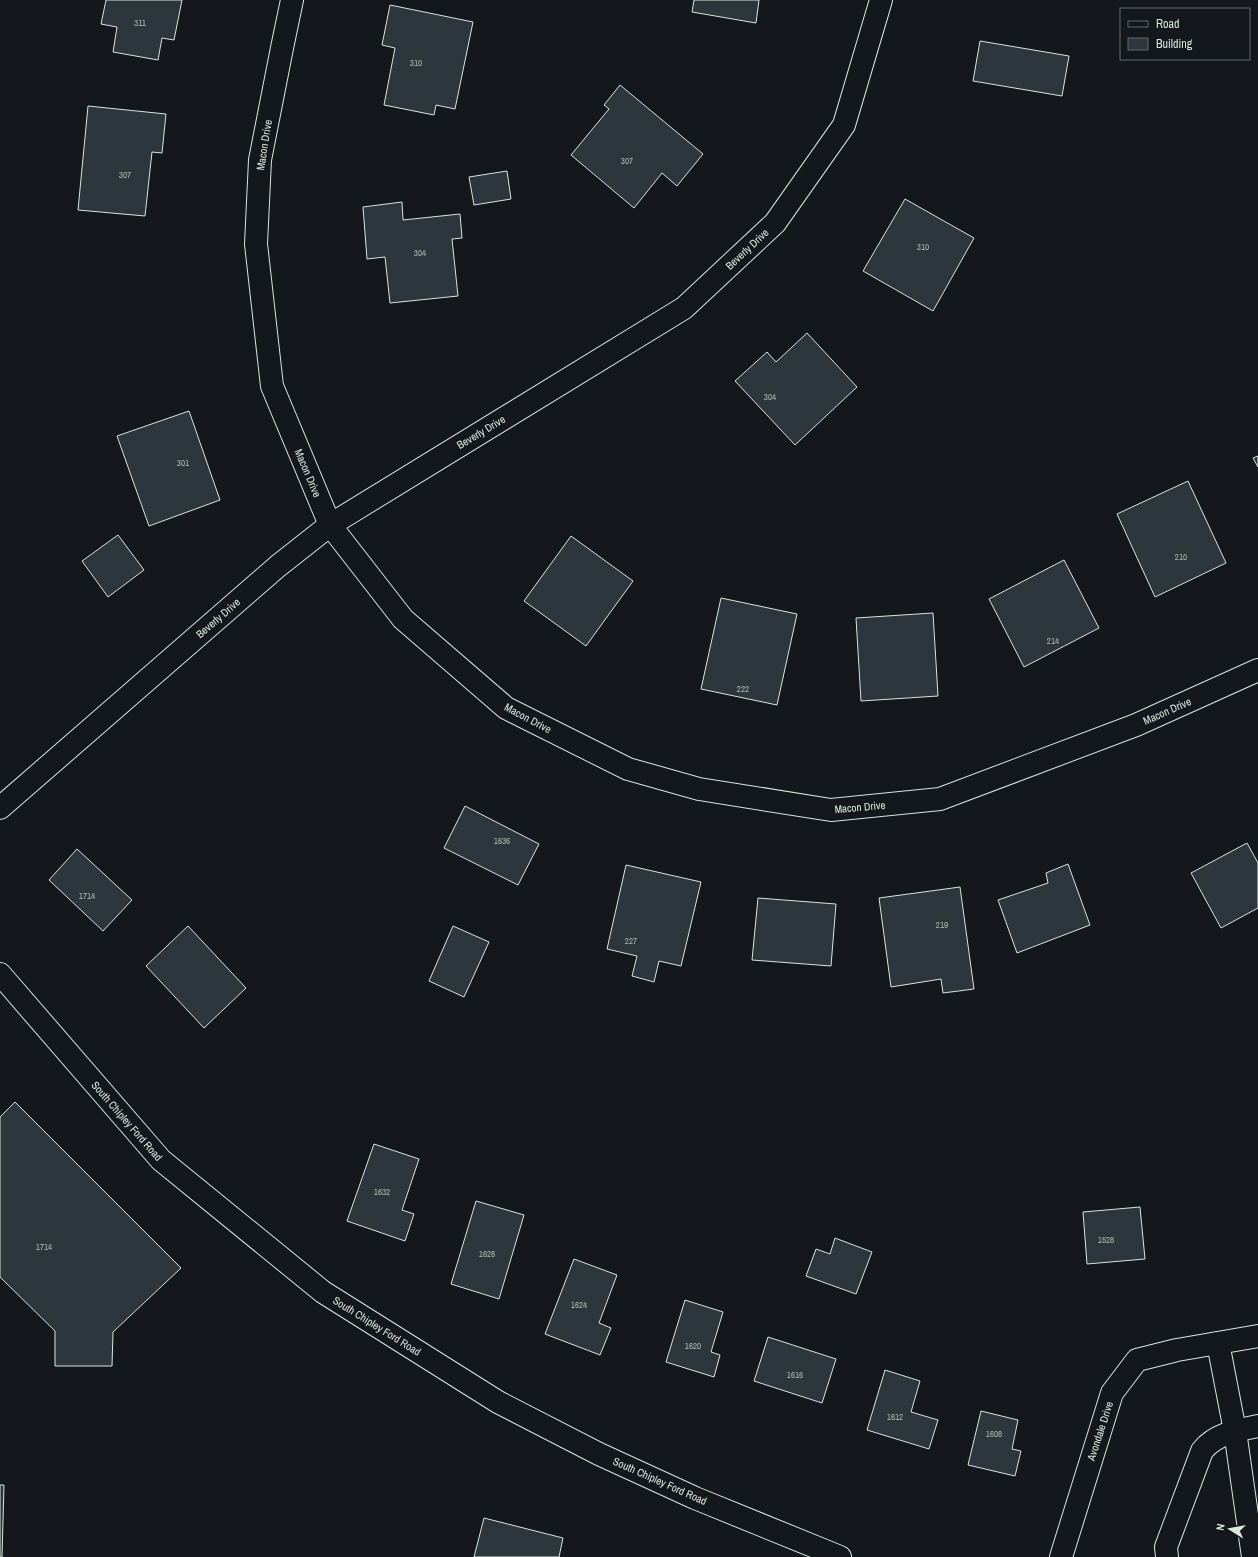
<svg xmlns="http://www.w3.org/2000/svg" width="1258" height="1557" viewBox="0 0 1258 1557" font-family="'Archivo Narrow',sans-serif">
<rect width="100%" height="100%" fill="#14181c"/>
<g fill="#2c363c" stroke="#d8e6dc">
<path d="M106,0h76l-8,40 -12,-2 -4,22 -45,-8 4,-25 -16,-3z"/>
<path d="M694,0h65l-3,23 -64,-11z"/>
<path d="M390,5l83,17 -18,87 -19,-4 -2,10 -50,-10 11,-57 -13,-3z"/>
<path d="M980,41l89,15 -7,40 -89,-15z"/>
<path d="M620,85l83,69 -26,32 -15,-13 -28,35 -63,-53 38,-46 -5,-4z"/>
<path d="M88,106l78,8 -4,39 -10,-1 -7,64 -67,-6z"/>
<path d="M507,171l4,28 -37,6 -5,-28z"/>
<path d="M905,199l69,39 -41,73 -70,-40z"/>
<path d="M402,202l1,18 57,-6 2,24 -10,1 6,57 -68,7 -5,-46 -18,2 -4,-52z"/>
<path d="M807,333l50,54 -62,58 -60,-64 32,-29 9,10z"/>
<path d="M189,411l31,89 -71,26 -32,-90z"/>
<path d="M1258,456v11l-5,-9z"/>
<path d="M1188,481l38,82 -71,34 -38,-83z"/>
<path d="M118,535l26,35 -36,27 -26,-36z"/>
<path d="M571,536l62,45 -47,65 -62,-45z"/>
<path d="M1064,560l35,68 -75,39 -35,-68z"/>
<path d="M721,598l76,16 -20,91 -76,-16z"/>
<path d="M933,613l5,83 -77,5 -5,-83z"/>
<path d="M465,806l74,38 -21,41 -74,-37z"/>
<path d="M1247,843l11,20v45l-37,20 -30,-55z"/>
<path d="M77,849l55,51 -29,31 -54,-51z"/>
<path d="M1068,864l22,61 -73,28 -19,-53 50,-17 -2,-10z"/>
<path d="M626,865l75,17 -20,84 -22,-5 -5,21 -22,-6 5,-20 -30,-7z"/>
<path d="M960,887l14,102 -31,4 -2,-14 -50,8 -12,-89z"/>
<path d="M758,898l78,6 -5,62 -79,-6z"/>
<path d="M188,926l58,62 -42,40 -58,-62z"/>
<path d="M453,926l36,16 -25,55 -35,-16z"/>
<path d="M15,1102l166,166 -68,64 -1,34h-57v-35l-55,-54v-160z"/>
<path d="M374,1144l45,15 -17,51 12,4 -9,27 -58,-20z"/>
<path d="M476,1201l48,14 -25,84 -48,-15z"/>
<path d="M1140,1207l5,52 -58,5 -4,-52z"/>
<path d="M835,1238l37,14 -16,42 -50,-18 10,-27 14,5z"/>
<path d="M574,1259l43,16 -18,48 12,5 -11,27 -55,-21z"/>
<path d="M685,1300l38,12 -12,40 9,3 -6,22 -48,-15z"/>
<path d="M768,1337l68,22 -14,44 -68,-22z"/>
<path d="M885,1370l35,11 -9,31 27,8 -9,29 -62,-19z"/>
<path d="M981,1411l37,9 -6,29 9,2 -6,25 -47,-11z"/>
<path d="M0,1485h4l-2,72h-2z"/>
<path d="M484,1518l79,20 -4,19h-85z"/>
</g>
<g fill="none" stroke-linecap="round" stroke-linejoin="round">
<g stroke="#d8e6dc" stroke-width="24">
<g id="minor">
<path d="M292,0l-10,48 -22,112 -4,84 16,142 58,139 73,94 103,89 122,61 71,20 132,21 109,-11 196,-74 122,-55"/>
<path d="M0,808l278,-242 52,-41 354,-217 91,-85 69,-98 37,-125"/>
<path d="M0,974l161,186 162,132 175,110 101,52 96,44 145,59"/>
<path d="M1218,1343l17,88 18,126"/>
<path d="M1061,1557l51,-164 25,-33 40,-10 81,-14"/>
<path d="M1167,1557l-1,-10 36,-96c13,-17 36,-21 56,-25"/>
</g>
</g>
<use href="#minor" stroke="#14181c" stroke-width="22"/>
</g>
<g text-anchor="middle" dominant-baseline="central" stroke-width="3" stroke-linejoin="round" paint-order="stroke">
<g font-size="9" fill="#adbab4">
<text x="140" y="23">311</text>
<text x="416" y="63">310</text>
<text x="627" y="161">307</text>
<text x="125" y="175">307</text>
<text x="923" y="247">310</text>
<text x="420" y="253">304</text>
<text x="770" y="397">304</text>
<text x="183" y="463">301</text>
<text x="1181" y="557">210</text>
<text x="1053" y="641">214</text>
<text x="743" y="689">222</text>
<text x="502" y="841">1636</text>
<text x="87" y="896">1714</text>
<text x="942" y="925">219</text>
<text x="631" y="941">227</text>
<text x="382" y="1192">1632</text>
<text x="1106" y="1240">1528</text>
<text x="44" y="1247">1714</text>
<text x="487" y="1254">1628</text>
<text x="579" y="1305">1624</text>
<text x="693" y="1346">1620</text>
<text x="795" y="1375">1616</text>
<text x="895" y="1417">1612</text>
<text x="994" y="1434">1608</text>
</g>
<g font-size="11" fill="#d8e6dc" stroke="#14181c">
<text transform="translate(264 145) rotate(-81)">Macon Drive</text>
<text transform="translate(747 249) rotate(-43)">Beverly Drive</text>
<text transform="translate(481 432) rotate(-31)">Beverly Drive</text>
<text transform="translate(308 473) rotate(67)">Macon Drive</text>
<text transform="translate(218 618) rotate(-41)">Beverly Drive</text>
<text transform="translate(1167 711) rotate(-24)">Macon Drive</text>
<text transform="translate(528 718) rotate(28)">Macon Drive</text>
<text transform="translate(860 807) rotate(-5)">Macon Drive</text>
<text transform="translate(127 1121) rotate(49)">South Chipley Ford Road</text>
<text transform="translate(377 1326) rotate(32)">South Chipley Ford Road</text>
<text transform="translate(1100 1431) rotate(-72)">Avondale Drive</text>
<text transform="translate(660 1481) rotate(24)">South Chipley Ford Road</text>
</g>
</g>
<rect x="1120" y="8" width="130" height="52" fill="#14181c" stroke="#626a69"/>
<rect x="1128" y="21" width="20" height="6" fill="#14181c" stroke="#626a69"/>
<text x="1156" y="28" font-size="12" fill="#d8e6dc">Road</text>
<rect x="1128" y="38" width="20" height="12" fill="#2c363c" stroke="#626a69"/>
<text x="1156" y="48" font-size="12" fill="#d8e6dc">Building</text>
<g transform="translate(1230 1529) rotate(281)" stroke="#14181c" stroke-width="3" paint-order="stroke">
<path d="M0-3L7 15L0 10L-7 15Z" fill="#d8e6dc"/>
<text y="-6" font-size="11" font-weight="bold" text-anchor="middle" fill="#d8e6dc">N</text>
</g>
</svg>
